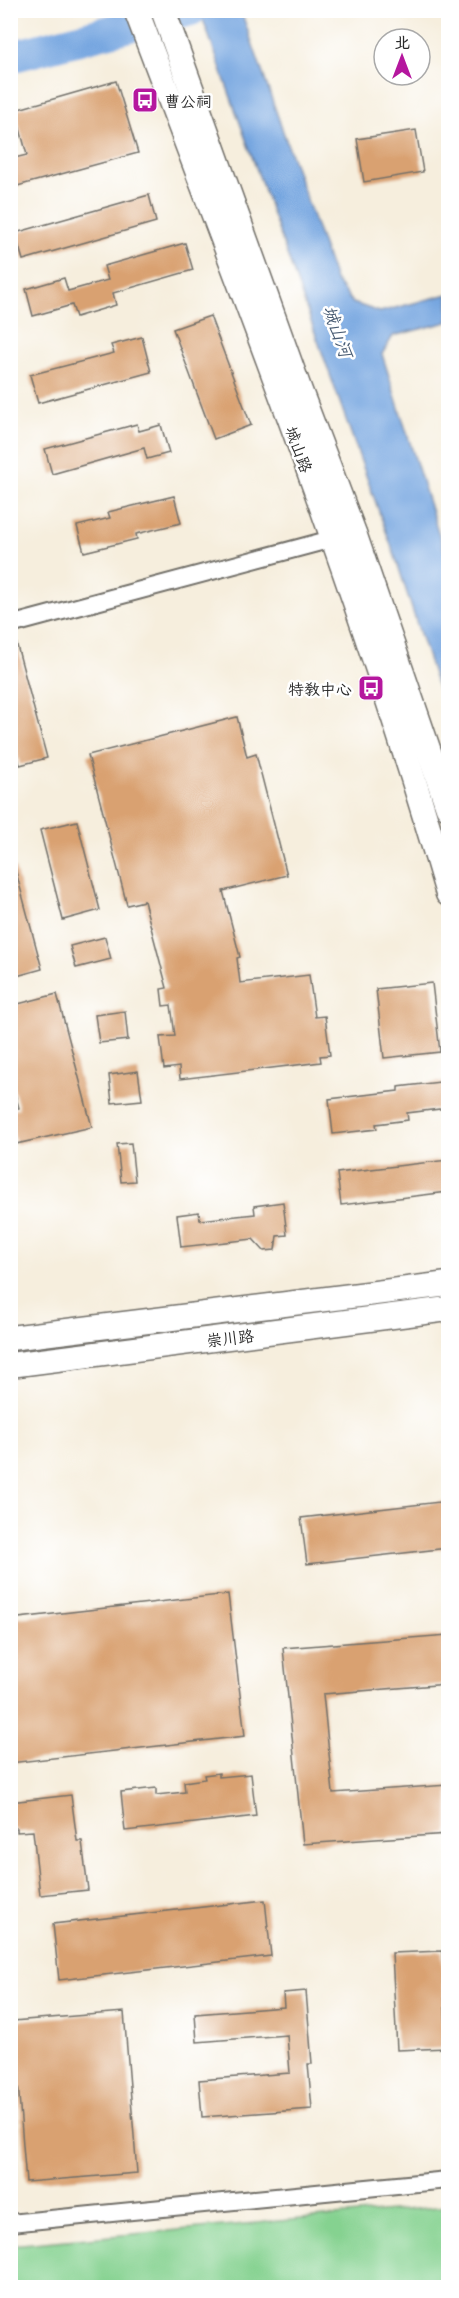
<svg xmlns="http://www.w3.org/2000/svg" width="459" height="2298" viewBox="0 0 459 2298" font-family="'Playpen Sans','LXGW WenKai TC',sans-serif">
<rect width="100%" height="100%" fill="#fff"/>
<filter id="ink" filterUnits="userSpaceOnUse"><feTurbulence type="fractalNoise" baseFrequency=".0167" numOctaves="2"/><feDisplacementMap in="SourceGraphic" scale="12" xChannelSelector="R" yChannelSelector="G"/><feConvolveMatrix kernelMatrix="1 2 1 2 8 2 1 2 1" color-interpolation-filters="sRGB"/></filter>
<filter id="wash" filterUnits="userSpaceOnUse"><feTurbulence type="fractalNoise" baseFrequency=".008" numOctaves="4" result="noise"/><feDisplacementMap in="SourceGraphic" scale="24" xChannelSelector="R" yChannelSelector="G"/><feGaussianBlur stdDeviation="1.35" result="paint"/><feColorMatrix in="noise" values="0 0 0 0 0 0 0 0 0 0 0 0 0 0 0 0 0 1.4 0 .05"/><feComposite in="paint" operator="in"/></filter>
<g filter="url(#wash)">
<rect width="100%" height="100%" fill="#f6eedd"/>
<path fill="#85d290" stroke="#587e5e" stroke-width="1.5" d="M448,2206v81h-437v-42z"/>
<path fill="#76a6e0" stroke="#506886" stroke-width="1.5" d="M200,11h41l94,269 18,23 27,9 68,-18v28l-55,14 -11,18 66,209v158l-51,-159z"/>
<g fill="none" stroke-linecap="round" stroke-linejoin="round">
<path stroke="#76a6e0" stroke-width="32" d="M10,57l181,-47"/>
</g>
<g id="blocks">
<g fill="#d9a171">
<path d="M116,81l22,72 -128,35v-29l17,-4 -12,-45z"/>
<path d="M416,130l7,42 -59,10 -7,-43z"/>
<path d="M149,195l7,27 -133,38 -8,-27z"/>
<path d="M185,243l8,27 -80,23 3,12 -40,12 -4,-12 -39,11 -7,-27 38,-11 4,13 40,-11 -4,-14z"/>
<path d="M210,316l41,109 -37,14 -41,-110z"/>
<path d="M142,337l9,35 -113,31 -8,-28 84,-22 -3,-8z"/>
<path d="M137,424l2,7 22,-6 8,28 -22,6 -3,-11 -92,26 -7,-25z"/>
<path d="M174,496l7,27 -45,11 1,5 -53,13 -7,-26 33,-8 -2,-6z"/>
<path d="M15,638l32,120 -27,7 -10,-37v-89z"/>
<path d="M237,717l10,40 9,-3 31,121 -64,16 17,66 -3,1 3,25 69,-8 6,42 10,-1 5,39 -10,1 1,6 -141,17 -1,-12 -15,2 -4,-32 15,-1 -4,-31 -8,1 -2,-17 6,-1 -23,-87 -17,4 -39,-150z"/>
<path d="M77,821l23,89 -37,10 -23,-90z"/>
<path d="M10,868h5l27,101 -29,8 -3,-10z"/>
<path d="M105,937l6,22 -35,9 -6,-22z"/>
<path d="M432,983l8,69 -56,6 -8,-69z"/>
<path d="M57,994l35,133 -76,17 -6,-23v-11l9,-2 -9,-32v-70z"/>
<path d="M125,1011l3,29 -29,3 -4,-28z"/>
<path d="M138,1071l4,29 -30,3 -3,-28z"/>
<path d="M448,1081v27l-41,5 1,7 -32,4 1,5 -44,5 -4,-35 69,-8v-4z"/>
<path d="M131,1143l4,38 -14,1 -4,-38z"/>
<path d="M448,1160v32l-107,13 -4,-32z"/>
<path d="M283,1202l4,33 -10,1 -2,14 -11,1 -11,-12 -72,8 -4,-32 22,-3 1,8 55,-6 -1,-8z"/>
<path d="M448,1501v47l-141,16 -6,-46z"/>
<path d="M228,1594l17,142 -235,27v-144z"/>
<path d="M448,1635v49l-125,10 10,99 115,-8v49l-145,10 -20,-196z"/>
<path d="M219,1773v4l32,-3 5,42 -131,15 -4,-39 35,-4v7l29,-3 -1,-10 21,-3 -1,-4z"/>
<path d="M71,1795l6,46h5l6,49 -48,5 -7,-64 -16,1v-4l-7,1v-27z"/>
<path d="M265,1900l6,56 -212,24 -6,-56z"/>
<path d="M442,1951l5,97 -50,2 -5,-97z"/>
<path d="M306,1991l6,73h-4l4,45 -110,8 -3,-37 91,-7 -3,-38 -90,7 -2,-28 89,-7 -1,-14z"/>
<path d="M124,2012l13,161 -111,9 -13,-161z"/>
</g>
</g>
</g>
<g filter="url(#ink)">
<use href="#blocks" fill-opacity="0" stroke="#726f69" stroke-width="1.5"/>
<g fill="none" stroke-linecap="round" stroke-linejoin="round">
<g stroke="#726f69" stroke-width="20">
<g id="minor">
<path d="M10,625l333,-89"/>
<path d="M10,2223l438,-43"/>
</g>
</g>
<g stroke="#726f69" stroke-width="27">
<g id="secondary">
<path d="M136,10c111,292 225,584 312,884"/>
<path d="M163,10l137,381 54,142 94,274"/>
<path d="M10,1338l438,-54"/>
<path d="M10,1365l438,-56"/>
</g>
</g>
<use href="#minor" stroke="#fff" stroke-width="16"/>
<use href="#secondary" stroke="#fff" stroke-width="24"/>
</g>
</g>
<defs>
<g id="bus-square" transform="scale(1.35)"><rect x="-9" y="-9" width="18" height="18" rx="4" fill="#b5179e" stroke="#fff"/><path d="M-5-6H5V4H4V6H2V4H-2V6H-4V4H-5ZM-3.5-4V0h7V-4ZM-3.5 1.2v1.5H-2V1.2ZM2 1.2v1.5H3.5V1.2Z" fill="#fff"/></g>
</defs>
<g fill-rule="evenodd">
<use href="#bus-square" x="145" y="100"/>
<use href="#bus-square" x="371" y="688"/>
</g>
<g text-anchor="middle" dominant-baseline="central" stroke-width="5" stroke-linejoin="round" paint-order="stroke">
<g font-size="16" fill="#2b2b2b" stroke="#fff" text-anchor="start">
<text x="164" y="100">曹公祠</text>
<text x="352" y="688" text-anchor="end">特教中心</text>
</g>
<g font-size="16" fill="#2b2b2b" stroke="#fff">
<text transform="translate(300 449) rotate(70)">城山路</text>
<text transform="translate(230 1337) rotate(-7)">崇川路</text>
</g>
<g font-size="18" font-style="italic" fill="#495c73" stroke="#fff">
<text transform="translate(339 331) rotate(70)">城山河</text>
</g>
</g>
<rect width="459" height="2298" fill="none" stroke="#fff" stroke-width="36"/>
<g transform="translate(402 57)"><circle r="28" fill="#ffffff" stroke="#aaaaaa" stroke-width="1.5"/>
<path d="M0-4.5L10 22L0 15L-10 22Z" fill="#b5179e"/>
<text y="-9" font-size="16" font-weight="bold" text-anchor="middle" fill="#2b2b2b">北</text>
</g>
</svg>
